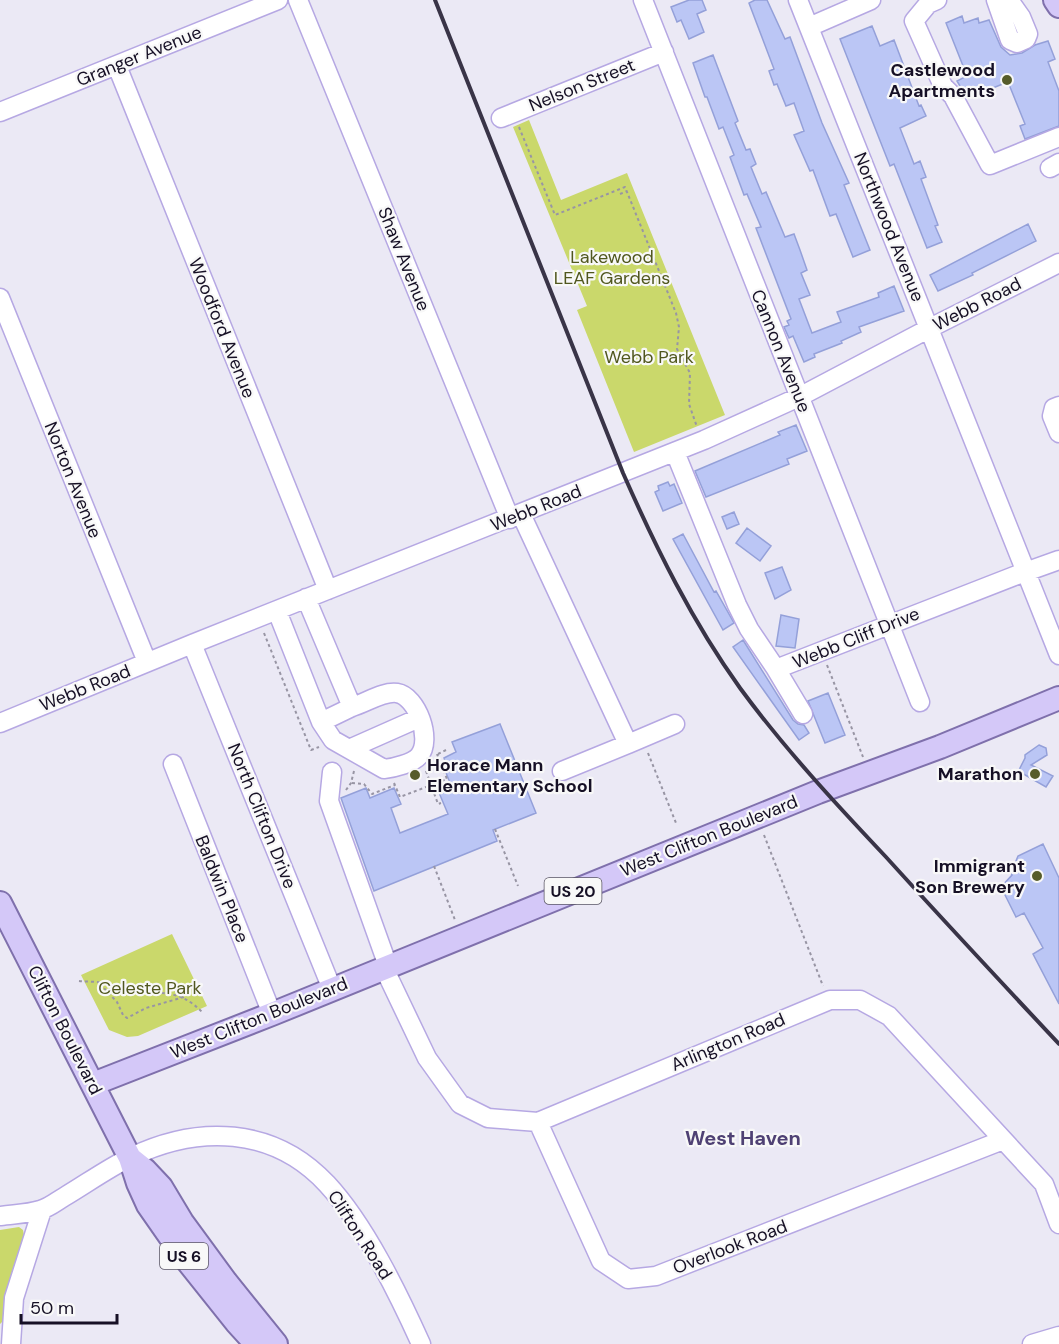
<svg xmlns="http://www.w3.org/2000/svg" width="1059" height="1344" font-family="'DM Sans',sans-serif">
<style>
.green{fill:#cad86b}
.building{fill:#bbc6f5;stroke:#94a0d9;stroke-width:1.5}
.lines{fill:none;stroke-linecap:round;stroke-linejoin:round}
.minor-casing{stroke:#b6a8e3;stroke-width:21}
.major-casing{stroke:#7f70ac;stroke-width:26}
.path{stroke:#9895a4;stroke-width:2;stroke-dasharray:3 3;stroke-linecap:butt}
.minor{stroke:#fff;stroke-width:18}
.major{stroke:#d4c8f8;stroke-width:22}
.rail{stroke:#393447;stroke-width:4}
.poi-dot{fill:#565c2a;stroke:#f8f8f8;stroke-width:2}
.labels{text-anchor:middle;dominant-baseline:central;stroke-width:4.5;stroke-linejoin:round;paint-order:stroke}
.shield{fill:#f8f8f8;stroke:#5a5664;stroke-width:1.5}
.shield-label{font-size:16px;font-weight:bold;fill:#161025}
.street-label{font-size:18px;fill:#161025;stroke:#f8f8f8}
.poi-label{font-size:18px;font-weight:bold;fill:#161025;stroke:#f8f8f8;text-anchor:end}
.park-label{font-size:18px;fill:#50571e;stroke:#f8f8f8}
.neighbourhood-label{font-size:20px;font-weight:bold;fill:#4f4174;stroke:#f8f8f8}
</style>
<rect width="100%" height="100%" fill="#ebe9f5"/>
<path class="green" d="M529,120L561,200L627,173L725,415L634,452L577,310L587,306L513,127Z
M172,934L207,1006L138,1036L127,1037L109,1030L81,975Z
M19,1227L23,1230L24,1235L11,1275L6,1318L0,1324V1230Z"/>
<path class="building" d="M689,0H702L706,10L697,14L704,32L689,39L681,20L677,22L671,7Z
M755,0H767L785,39L790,37L822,123L849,183L844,185L870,250L853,257L836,214L830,216L813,170L810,171L794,135L804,131L794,103L786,106L777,84L774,85L769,71L774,69L749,3Z
M962,16L964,23L978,18L979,23L989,20L1001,47L1010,55L1022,53L1035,45L1048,41L1055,59L1048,62L1059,91V126L1025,139L1020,126L1025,124L1008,82L967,98L957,81L967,76L946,23Z
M872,26L880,46L894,40L919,106L921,105L926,116L900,128L914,164L920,161L926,177L921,179L938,225L935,226L942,242L927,248L894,164L890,166L840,39Z
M713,55L738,121L735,123L746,150L750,149L756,164L751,167L762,194L766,192L785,237L794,234L800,250L807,270L801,273L810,295L799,299L812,333L841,322L837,312L879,297L878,293L894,286L904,311L859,327L861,332L841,341L842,343L814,354L815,357L804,362L793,336L789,338L784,327L789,325L787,321L791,319L756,228L761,227L747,194L744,195L730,157L734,155L723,127L719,129L707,97H705L693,63Z
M1028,224L1036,241L972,273L973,275L938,291L930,275Z
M796,425L807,451L787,459L789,464L706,497L695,471L780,435L778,432Z
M668,482L670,486L674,484L682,503L663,511L655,492L659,490L658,486Z
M734,512L739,524L727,529L722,517Z
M747,528L771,546L760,561L736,543Z
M683,534L714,592L716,591L734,623L723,630L673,539Z
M782,567L791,590L775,599L765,573Z
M781,615L799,619L795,648L776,646Z
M743,640L793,720L798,724L804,725L809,733L799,740L733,647Z
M828,693L845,735L825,743L808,701Z
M500,724L536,813L493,830L497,841L374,891L341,798L366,788L370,798L394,788L401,804L391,808L400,833L448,814L437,788L450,783L445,770L447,767L444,758L456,752L452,742Z
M1039,745L1046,748L1047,755L1031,765L1053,776L1046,787L1020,772L1017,774L1025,758V755Z
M1043,844L1059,878V1004L1033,954L1043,948L1024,913L1016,917L1001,887L1012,875L1010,871L1019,868L1016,861L1018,856Z"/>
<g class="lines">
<defs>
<path id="minor" d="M298,0L510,519
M643,0L920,702
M798,0L1059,655
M937,0L928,4L914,21L943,86L953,96L990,165L1059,137
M996,0L1010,40L1017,43L1026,39L1028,34L1021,17L1009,0
M809,27L871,0
M117,66L328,590
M0,112L278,0
M501,118L664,52
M1050,168L1059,163
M0,298L147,662
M1059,406L1054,408L1052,416L1059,433
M675,452L737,605L749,629L776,669L1017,575L1059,560
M521,514L628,744L675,724
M277,611L321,722L333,740L384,769C394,768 413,763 419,756C433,740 417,696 397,693C383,691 366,703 352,707L306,598
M192,644L332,989
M776,669L803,714
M321,722L352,707
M0,723L192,644L704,440L799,397L930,328L1059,263
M349,749L419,718
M173,764L272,1014
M562,771L628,744
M332,772L329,801L388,966
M384,968L427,1058L460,1104L488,1118L538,1122L830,1000H860L889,1016L1044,1184L1059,1224
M538,1122L601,1261L628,1279L656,1276L1003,1140
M0,1216C13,1214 28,1214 40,1210C49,1208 57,1201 64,1197C86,1184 108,1168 131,1157C198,1125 273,1126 327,1184C365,1225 398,1293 421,1344
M11,1344L14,1298L42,1210
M1032,1344L1059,1336"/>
<path id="major" d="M1055,0L1059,6
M0,903L130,1158L138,1183L148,1205L185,1258L236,1322L256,1344
M93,1084L272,1014L818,792L940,747L1059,698
M130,1158L145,1170L161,1187L182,1222L226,1282L276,1344"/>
</defs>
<use href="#minor" class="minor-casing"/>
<use href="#major" class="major-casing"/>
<path class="path" d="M519,127L555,215L625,187L676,313L679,327L677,349L690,373L689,404L697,427
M620,194L627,191
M264,633L311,750L319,747
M827,665L863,757
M648,753L676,823
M438,754L446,750
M426,771L438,804L441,803
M352,783L364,784L372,794L395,785
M394,783L400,797L447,779L437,754
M346,790L351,783L354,771
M495,829L518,886
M764,835L823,986
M434,866L455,920
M79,981C88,982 98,981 107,984C115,985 122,990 129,991C161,995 178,987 203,1013
M100,984L117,1002L123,1015L127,1018L146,1008L184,997"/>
<use href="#minor" class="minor"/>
<use href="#major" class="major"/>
<path class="rail" d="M435,0L623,473C656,548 692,621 740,688C784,748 835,803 886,857C943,920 1001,982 1059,1044"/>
</g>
<g class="poi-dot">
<circle cx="1007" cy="80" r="6"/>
<circle cx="1035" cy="774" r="6"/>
<circle cx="415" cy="775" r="6"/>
<circle cx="1037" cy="876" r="6"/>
</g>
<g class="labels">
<g class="shield">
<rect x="544.5" y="878" width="57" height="26" rx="4.5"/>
<rect x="160" y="1243" width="48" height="26" rx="4.5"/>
</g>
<g class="shield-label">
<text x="573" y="891">US 20</text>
<text x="184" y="1256">US 6</text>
</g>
<g class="street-label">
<text transform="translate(139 56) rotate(-22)">Granger Avenue</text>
<text transform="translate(582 85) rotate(-22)">Nelson Street</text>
<text transform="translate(889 227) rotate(68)">Northwood Avenue</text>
<text transform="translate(404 259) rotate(68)">Shaw Avenue</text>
<text transform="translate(977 304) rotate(-27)">Webb Road</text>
<text transform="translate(222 328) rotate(68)">Woodford Avenue</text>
<text transform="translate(781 351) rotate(68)">Cannon Avenue</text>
<text transform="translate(73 480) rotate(68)">Norton Avenue</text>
<text transform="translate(536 508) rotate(-22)">Webb Road</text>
<text transform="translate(856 638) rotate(-22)">Webb Cliff Drive</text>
<text transform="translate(85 688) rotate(-22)">Webb Road</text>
<text transform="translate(262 816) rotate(68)">North Clifton Drive</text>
<text transform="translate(709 836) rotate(-22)">West Clifton Boulevard</text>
<text transform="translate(222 889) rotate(68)">Baldwin Place</text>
<text transform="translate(259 1018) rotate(-22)">West Clifton Boulevard</text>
<text transform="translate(65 1030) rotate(63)">Clifton Boulevard</text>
<text transform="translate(728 1042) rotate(-23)">Arlington Road</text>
<text transform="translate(360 1235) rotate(57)">Clifton Road</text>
<text transform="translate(730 1247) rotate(-21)">Overlook Road</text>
</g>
<g class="poi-label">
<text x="995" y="70">Castlewood<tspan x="995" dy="21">Apartments</tspan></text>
<text x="427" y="765" text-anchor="start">Horace Mann<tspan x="427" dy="21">Elementary School</tspan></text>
<text x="1023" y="774">Marathon</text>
<text x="1025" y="866">Immigrant<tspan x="1025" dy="21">Son Brewery</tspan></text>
</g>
<g class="park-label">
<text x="612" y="257">Lakewood<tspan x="612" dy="21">LEAF Gardens</tspan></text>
<text x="649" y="357">Webb Park</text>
<text x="150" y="988">Celeste Park</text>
</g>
<g class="neighbourhood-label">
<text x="743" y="1138">West Haven</text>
</g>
</g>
<path d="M21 1314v9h96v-9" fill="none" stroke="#161025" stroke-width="3"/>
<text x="30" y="1314" font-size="18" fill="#161025" stroke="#f8f8f8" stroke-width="4.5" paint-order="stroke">50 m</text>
</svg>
